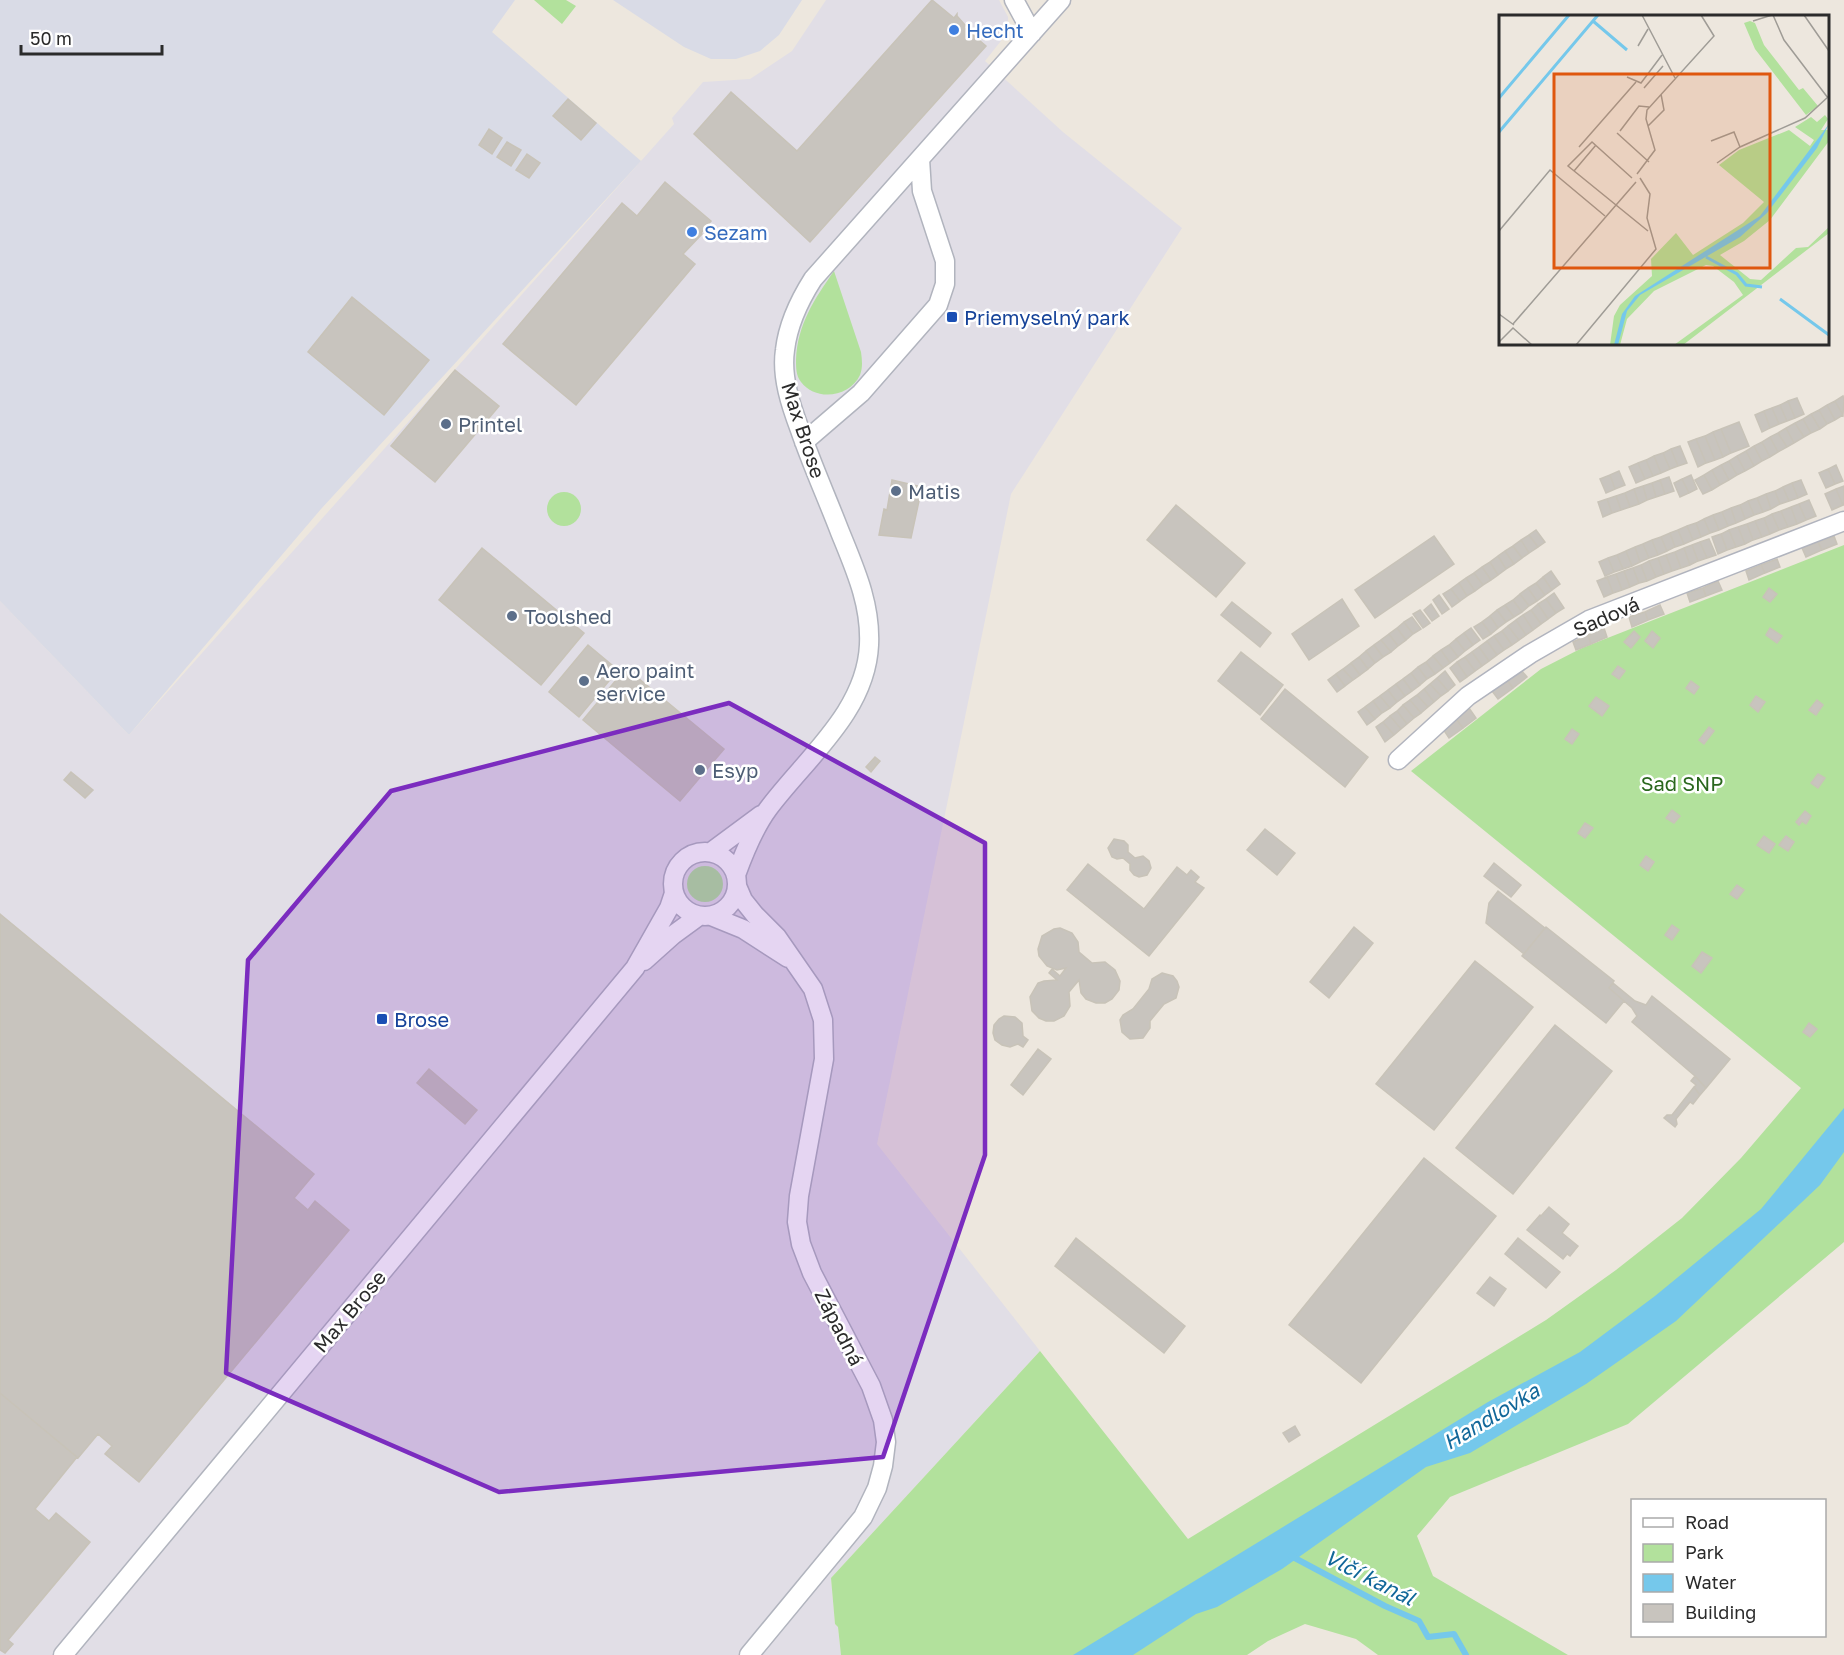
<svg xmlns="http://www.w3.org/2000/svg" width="1844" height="1655" font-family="'Golos Text',sans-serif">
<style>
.industrial{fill:#e1dee6}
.airport{fill:#d9dbe6}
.green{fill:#b2e19c}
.water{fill:#75c8eb}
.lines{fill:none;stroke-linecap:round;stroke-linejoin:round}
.stream{stroke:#75c8eb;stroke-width:6}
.building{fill:#c8c4be;stroke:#c8c3b8;stroke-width:1.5}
.minor-casing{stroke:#b1b4be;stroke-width:21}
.minor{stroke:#fff;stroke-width:18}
.marked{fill:#7b2cbf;fill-opacity:0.2;stroke:#7b2cbf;stroke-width:4.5;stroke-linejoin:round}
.shop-dot{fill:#3f7fe0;stroke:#fff;stroke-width:2}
.transit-dot{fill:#1a4fb4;stroke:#fff;stroke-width:2}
.service-dot{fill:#5c6f8a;stroke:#fff;stroke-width:2}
.labels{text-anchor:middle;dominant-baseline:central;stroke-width:5;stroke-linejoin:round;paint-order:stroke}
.shop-label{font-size:20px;fill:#366cbe;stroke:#fff;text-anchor:start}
.transit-label{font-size:20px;fill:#164399;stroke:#fff;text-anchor:start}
.service-label{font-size:20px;fill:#4e5e75;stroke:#fff;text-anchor:start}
.street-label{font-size:20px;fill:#2b2b2b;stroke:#fff}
.park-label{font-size:20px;fill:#2a671d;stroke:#fff}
.water-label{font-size:21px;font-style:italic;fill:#116799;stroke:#fff}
.inset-river{fill:none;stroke:#75c8eb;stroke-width:3}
.inset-road{fill:none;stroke:#9f9c96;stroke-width:1.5}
.view{fill:#df570e;fill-opacity:0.15;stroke:#df570e;stroke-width:3}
.inset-edge{fill:none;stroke:#2b2b2b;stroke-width:3}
</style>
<rect width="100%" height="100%" fill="#ede7de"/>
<path class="industrial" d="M826,0H999L1008,17V32L985,61L1063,132L1182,228L1011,494L877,1144L1040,1351L831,1578L835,1624L838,1627L841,1655H0V601L129,735L674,124L672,118L703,82L750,79L792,51Z"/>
<path class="airport" d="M0,0H515L492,32L641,161L321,509L129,735L0,601Z
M613,0H802L779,35L760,51L736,59H711L684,47Z"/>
<path class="green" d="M534,0H566L576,6L562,24Z
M834,271L861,352C862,360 863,367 860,375C850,397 816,402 801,382C796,376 796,367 796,360C797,325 815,298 834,271Z
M547 509a17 17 0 1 1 34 0a17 17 0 1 1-34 0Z
M1844,545V1242L1628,1424L1450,1497L1417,1536L1433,1576L1568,1655H1378L1356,1639L1305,1624L1268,1641L1247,1655H841L838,1627L835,1624L831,1578L1040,1351L1188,1539L1546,1320L1616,1270L1682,1218L1741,1158L1801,1088L1411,771L1541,669L1582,648Z
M687 884a18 18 0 1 1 36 0a18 18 0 1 1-36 0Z"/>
<path class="water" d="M1844,1108V1152L1820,1185L1676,1321L1586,1384L1470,1453L1426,1467L1282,1569L1217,1607L1196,1614L1133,1655H1073L1488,1402L1580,1352L1655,1296L1761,1209Z"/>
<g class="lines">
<path class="stream" d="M1291,1556L1385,1606L1419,1621L1428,1637L1454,1634L1466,1655"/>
</g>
<path class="building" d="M932,0L954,18L957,14V16L965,25L968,24L964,27L986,46L810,242L694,134L731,92L797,151Z
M568,99L596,123L581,140L553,116Z
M489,129L502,138L492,154L479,145Z
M507,142L521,150L511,166L497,157Z
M527,154L540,163L529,178L516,170Z
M665,182L711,221L701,233L702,234L683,254L695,264L576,405L503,344L622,203L637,216Z
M352,297L429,360L384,415L308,352Z
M455,370L499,406L435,482L391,446Z
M1843,396L1844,399L1843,415L1835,401Z
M1797,398L1804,414L1795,418L1788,401Z
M1788,401L1795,418L1787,421L1780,405Z
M1835,401L1843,415L1835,420L1827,405Z
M1780,405L1787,421L1779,424L1772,408Z
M1827,405L1835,420L1827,424L1819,410Z
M1772,408L1779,424L1770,428L1764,411Z
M1819,410L1827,424L1820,429L1811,414Z
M1764,411L1770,428L1762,432L1755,415Z
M1811,414L1820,429L1811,433L1803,419Z
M1803,419L1811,433L1804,437L1795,423Z
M1739,422L1749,446L1731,453L1721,429Z
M1795,423L1804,437L1794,443L1786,428Z
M1786,428L1794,443L1787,447L1778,433Z
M1721,429L1731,453L1723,457L1713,432Z
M1713,432L1723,457L1715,460L1705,436Z
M1778,433L1787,447L1778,452L1770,437Z
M1705,436L1715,460L1706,463L1696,439Z
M1770,437L1778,452L1770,457L1762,442Z
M1696,439L1706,463L1698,467L1688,442Z
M1762,442L1770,457L1762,461L1754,446Z
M1680,446L1687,463L1678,466L1671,449Z
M1754,446L1762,461L1754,466L1746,451Z
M1671,449L1678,466L1670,469L1663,453Z
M1746,451L1754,466L1745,471L1737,456Z
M1663,453L1670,469L1661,473L1654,456Z
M1654,456L1661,473L1653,476L1646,460Z
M1737,456L1745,471L1737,475L1729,461Z
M1646,460L1653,476L1645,479L1638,463Z
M1729,461L1737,475L1729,480L1721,465Z
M1638,463L1645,479L1636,483L1629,467Z
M1721,465L1729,480L1720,485L1712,470Z
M1836,465L1843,481L1835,484L1828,469Z
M1828,469L1835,484L1826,488L1819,473Z
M1712,470L1720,485L1712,490L1704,475Z
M1619,471L1625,485L1615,489L1610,475Z
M1610,475L1615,489L1606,493L1600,479Z
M1691,475L1697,489L1689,493L1682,479Z
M1704,475L1712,490L1703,494L1695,480Z
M1669,477L1674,491L1665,494L1660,480Z
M1682,479L1689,493L1680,497L1674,483Z
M892,480L922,487L911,538L879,535L884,509L887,510Z
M1660,480L1665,494L1656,497L1652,483Z
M1801,480L1807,494L1798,498L1792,483Z
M1652,483L1656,497L1647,500L1643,486Z
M1792,483L1798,498L1789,501L1783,487Z
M1643,486L1647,500L1639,504L1634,489Z
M1844,486V505H1843L1836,489Z
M1783,487L1789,501L1780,504L1775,491Z
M1634,489L1639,504L1630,507L1625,493Z
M1836,489L1843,505L1832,510L1825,494Z
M1775,491L1780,504L1771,509L1766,494Z
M1625,493L1630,507L1621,510L1616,496Z
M1766,494L1771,509L1763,512L1757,498Z
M1616,496L1621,510L1612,513L1607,499Z
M1757,498L1763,512L1754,515L1748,501Z
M1607,499L1612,513L1603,517L1598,502Z
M1809,500L1816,516L1806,520L1799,504Z
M1748,501L1754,515L1745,519L1740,505Z
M1799,504L1806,520L1797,524L1791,507Z
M1176,505L1245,563L1216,597L1147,540Z
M1740,505L1745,519L1736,523L1731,508Z
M1791,507L1797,524L1788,527L1781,511Z
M1731,508L1736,523L1728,526L1722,512Z
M1781,511L1788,527L1779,530L1772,514Z
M1722,512L1728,526L1719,530L1713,515Z
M1772,514L1779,530L1770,534L1764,518Z
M1713,515L1719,530L1710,533L1704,519Z
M1764,518L1770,534L1762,537L1755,521Z
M1704,519L1710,533L1701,537L1696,523Z
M1755,521L1762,537L1753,540L1747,524Z
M1696,523L1701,537L1693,540L1687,526Z
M1747,524L1753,540L1745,544L1738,527Z
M1687,526L1693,540L1684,544L1678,530Z
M1738,527L1745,544L1736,547L1729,530Z
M1536,530L1545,542L1538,547L1529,535Z
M1678,530L1684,544L1675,547L1670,533Z
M1729,530L1736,547L1727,550L1721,534Z
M1670,533L1675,547L1667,551L1661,537Z
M1721,534L1727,550L1718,554L1712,537Z
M1529,535L1538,547L1529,553L1521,540Z
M1434,536L1454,564L1375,618L1355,590Z
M1834,536L1837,544L1822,550L1818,542Z
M1661,537L1667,551L1658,555L1652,540Z
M1709,539L1716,555L1707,558L1700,542Z
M1521,540L1529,553L1522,558L1513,546Z
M1652,540L1658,555L1649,558L1643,544Z
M1700,542L1707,558L1698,561L1692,545Z
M1818,542L1822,550L1806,557L1802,548Z
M1643,544L1649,558L1640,562L1635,547Z
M1692,545L1698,561L1690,565L1684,548Z
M1513,546L1522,558L1514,564L1505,551Z
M1635,547L1640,562L1632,566L1626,551Z
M482,548L584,633L541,685L439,600Z
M1684,548L1690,565L1681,568L1675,552Z
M1505,551L1514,564L1506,569L1498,556Z
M1626,551L1632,566L1623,569L1617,555Z
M1675,552L1681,568L1672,571L1666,555Z
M1617,555L1623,569L1614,572L1608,558Z
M1666,555L1672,571L1664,574L1658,558Z
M1498,556L1506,569L1498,575L1490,562Z
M1608,558L1614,572L1605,576L1599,562Z
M1658,558L1664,574L1656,577L1649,561Z
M1777,559L1780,567L1765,573L1761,565Z
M1649,561L1656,577L1647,581L1641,565Z
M1490,562L1498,575L1491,580L1482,567Z
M1641,565L1647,581L1639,583L1633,568Z
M1761,565L1765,573L1749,580L1746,571Z
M1482,567L1491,580L1483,585L1474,573Z
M1633,568L1639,583L1630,587L1624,571Z
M1551,571L1560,584L1552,590L1543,577Z
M1624,571L1630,587L1622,590L1616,574Z
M1474,573L1483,585L1475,591L1466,578Z
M1616,574L1622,590L1613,593L1607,577Z
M1543,577L1552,590L1545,595L1536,583Z
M1607,577L1613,593L1604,597L1597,581Z
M1466,578L1475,591L1467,596L1459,583Z
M1718,581L1722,590L1706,596L1703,588Z
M1459,583L1467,596L1460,601L1451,589Z
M1536,583L1545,595L1537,601L1528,588Z
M1528,588L1537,601L1529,606L1520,594Z
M1703,588L1706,596L1690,602L1687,593Z
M1769,588L1777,594L1770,602L1763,597Z
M1451,589L1460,601L1452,607L1443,594Z
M1554,593L1564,608L1556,613L1546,599Z
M1520,594L1529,606L1522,612L1513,600Z
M1439,595L1449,609L1442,614L1433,600Z
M1342,599L1359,626L1309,660L1292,634Z
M1546,599L1556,613L1548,619L1538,604Z
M1513,600L1522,612L1514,617L1505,605Z
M1232,602L1271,633L1260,647L1221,615Z
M1431,604L1439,616L1432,621L1424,610Z
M1538,604L1548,619L1541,624L1531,610Z
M1505,605L1514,617L1506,622L1497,610Z
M1660,605L1664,614L1648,620L1645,612Z
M1420,610L1430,623L1423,628L1413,614Z
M1497,610L1506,622L1498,628L1490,616Z
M1531,610L1541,624L1533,630L1523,615Z
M1645,612L1648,620L1632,627L1629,617Z
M1523,615L1533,630L1526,635L1516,620Z
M1490,616L1498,628L1491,634L1482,622Z
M1412,617L1421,629L1413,634L1404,622Z
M1516,620L1526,635L1519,640L1508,626Z
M1404,622L1413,634L1406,640L1397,628Z
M1482,622L1491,634L1483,639L1474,627Z
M1508,626L1519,640L1512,645L1502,631Z
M1397,628L1406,640L1398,646L1389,634Z
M1471,628L1480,640L1473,645L1464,633Z
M1604,628L1607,637L1591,644L1588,635Z
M1770,628L1782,636L1777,643L1766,635Z
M1502,631L1512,645L1504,650L1494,636Z
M1634,631L1640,637L1631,648L1624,642Z
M1652,631L1660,638L1653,648L1645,641Z
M1464,633L1473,645L1465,651L1456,639Z
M1389,634L1398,646L1391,652L1381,640Z
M1588,635L1591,644L1576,650L1573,642Z
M1494,636L1504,650L1497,655L1487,641Z
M1456,639L1465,651L1458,657L1449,645Z
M1381,640L1391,652L1383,657L1374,645Z
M1487,641L1497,655L1489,661L1479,647Z
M588,645L618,670L579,717L549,692Z
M1374,645L1383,657L1375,663L1366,651Z
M1449,645L1458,657L1450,663L1441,650Z
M1479,647L1489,661L1482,666L1472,652Z
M1441,650L1450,663L1443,668L1433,656Z
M1366,651L1375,663L1368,669L1359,657Z
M1241,652L1283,685L1260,715L1218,681Z
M1472,652L1482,666L1475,671L1465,657Z
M1433,656L1443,668L1435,674L1426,662Z
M1359,657L1368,669L1360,675L1351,663Z
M1465,657L1475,671L1467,677L1457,662Z
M1426,662L1435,674L1427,679L1418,667Z
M1457,662L1467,677L1460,682L1450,668Z
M1351,663L1360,675L1353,680L1343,669Z
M1618,666L1625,671L1619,679L1612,674Z
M1418,667L1427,679L1420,685L1411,673Z
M626,668L724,749L680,801L583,720Z
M1343,669L1353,680L1345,686L1336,674Z
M1521,670L1527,677L1513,688L1507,680Z
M1445,671L1455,685L1448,691L1437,678Z
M1411,673L1420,685L1412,691L1403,679Z
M1336,674L1345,686L1337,692L1328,680Z
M1437,678L1448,691L1441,696L1430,684Z
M1403,679L1412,691L1405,696L1396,684Z
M1507,680L1513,688L1498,699L1492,691Z
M1691,681L1699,687L1694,694L1686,688Z
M1396,684L1405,696L1397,702L1388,690Z
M1430,684L1441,696L1434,702L1424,689Z
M1285,689L1368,757L1345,787L1261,719Z
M1424,689L1434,702L1428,707L1417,695Z
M1388,690L1397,702L1390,708L1380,696Z
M1417,695L1428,707L1421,713L1410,700Z
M1380,696L1390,708L1382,713L1373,701Z
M1756,696L1765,702L1758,712L1750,705Z
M1596,697L1609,706L1602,716L1589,706Z
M1410,700L1421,713L1414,718L1403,705Z
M1817,700L1823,705L1816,715L1809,710Z
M1373,701L1382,713L1375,719L1365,707Z
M1403,705L1414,718L1407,724L1397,711Z
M1365,707L1375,719L1367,725L1358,712Z
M1469,708L1476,718L1463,728L1456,719Z
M1397,711L1407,724L1401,729L1390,716Z
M1390,716L1401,729L1394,735L1383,722Z
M1456,719L1463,728L1449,738L1443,729Z
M1383,722L1394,735L1385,742L1376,727Z
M1709,727L1714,731L1704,744L1699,740Z
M1572,729L1579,734L1572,744L1565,739Z
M875,757L880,761L871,772L866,767Z
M71,772L93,790L85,798L64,780Z
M1818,774L1825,778L1818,788L1811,783Z
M1672,810L1680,816L1674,823L1666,818Z
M1805,811L1811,816L1806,824L1802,821L1799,825L1796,822Z
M1585,823L1593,828L1585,838L1578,833Z
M1265,829L1295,853L1277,875L1247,850Z
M1764,836L1775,844L1769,853L1757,845Z
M1786,836L1794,842L1788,851L1779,845Z
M1114,839L1124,841L1128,845V852L1135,858L1143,856L1149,861L1151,868L1147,875L1139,877L1134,875L1130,870V864L1123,858L1117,859L1112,857L1108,848Z
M1646,856L1654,862L1648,871L1640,865Z
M1494,863L1521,885L1511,897L1484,876Z
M1088,864L1144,909L1177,867L1187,875L1191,870L1199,877L1195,882L1204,888L1149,956L1067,890Z
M1737,885L1744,890L1737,899L1730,894Z
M1498,891L1545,928L1524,954L1486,923L1489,903Z
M0,914L314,1174L294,1198L308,1210L315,1201L349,1230L139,1482L105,1454L112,1446L98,1434L78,1458L0,1393Z
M1672,925L1679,930L1672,940L1665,935Z
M1354,927L1373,943L1329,998L1310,982Z
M1546,927L1614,981L1609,988L1624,1001L1606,1023L1522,956Z
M1060,928L1072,933L1078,942L1079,952L1092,963L1105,962L1115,970L1120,981L1119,990L1112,999L1105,1003H1096L1086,999L1081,993L1079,980L1069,992L1070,1006L1064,1016L1054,1021H1046L1039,1018L1032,1011L1030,997L1038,983L1044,981L1057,980L1049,973L1052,969L1060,976L1066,968L1057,970L1047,966L1039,956L1038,949L1042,936L1054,929Z
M1702,952L1712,958L1701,973L1692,966Z
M1475,961L1533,1007L1434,1130L1376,1084Z
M1162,973L1173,976L1177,981L1179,987L1176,998L1164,1004L1150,1021V1028L1143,1038L1130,1039L1122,1032L1120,1020L1123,1015L1133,1009L1149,989L1152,979Z
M1613,983L1635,1001L1646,1005L1652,996L1730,1059L1706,1088L1695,1076L1632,1022L1637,1016L1632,1008L1609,988Z
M1004,1016L1015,1017L1022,1023L1023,1036L1028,1040L1023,1047L1018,1044L1010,1047L1002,1045L995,1040L993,1033L994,1025L999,1019Z
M1809,1023L1817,1029L1810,1037L1803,1032Z
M1555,1025L1612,1071L1513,1194L1456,1148Z
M1038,1049L1051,1059L1023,1095L1011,1085Z
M429,1069L477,1110L465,1124L417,1083Z
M1695,1076L1706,1088L1700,1095L1694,1087L1696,1085L1691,1081Z
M1694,1087L1700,1095L1693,1104L1690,1102L1676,1119L1677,1124L1675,1127L1664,1118L1667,1115H1672Z
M1424,1158L1496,1216L1361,1383L1289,1325Z
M1549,1207L1569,1224L1562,1233L1578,1246L1570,1256L1567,1254L1563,1259L1527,1230L1540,1215L1541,1216Z
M1076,1238L1185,1326L1164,1353L1055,1266Z
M1518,1238L1560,1272L1546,1288L1505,1254Z
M1490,1277L1506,1289L1494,1306L1477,1293Z
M0,1393L77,1457L35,1509L49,1521L56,1513L90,1542L8,1640L13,1644L5,1653L0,1650Z
M1295,1426L1300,1435L1289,1442L1283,1433Z"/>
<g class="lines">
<defs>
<path id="minor" d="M1014,0L1032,33
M804,442L861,393L938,305L945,284V261L922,191L920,159
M1398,760L1468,696L1530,654L1589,620L1844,521
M673 884a32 32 0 1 1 64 0a32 32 0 1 1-64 0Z
M711,852L761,815
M736,875C744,853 754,828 768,809C805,759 866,712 869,645C871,604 855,569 840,532C827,498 812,465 800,430C791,406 781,377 785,350C788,324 799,301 813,279L1061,0
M737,886L743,900L755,915L777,937L813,989L823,1020L824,1059L799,1196L797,1222L801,1244L812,1273L871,1386L883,1420L886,1442L883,1466L877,1488L863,1517L749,1655
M711,916L743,929L788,958
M644,961L673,935L699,916
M63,1655L635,968L669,908L674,893"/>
</defs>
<use href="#minor" class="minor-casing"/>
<use href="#minor" class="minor"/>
</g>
<path class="marked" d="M729,703L985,843V1155L883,1457L499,1492L226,1373L248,960L391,791Z"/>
<g class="shop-dot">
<circle cx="954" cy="30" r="6"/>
<circle cx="692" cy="232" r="6"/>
</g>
<g class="transit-dot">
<rect x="946" y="311" width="12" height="12" rx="3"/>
<rect x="376" y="1013" width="12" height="12" rx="3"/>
</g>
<g class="service-dot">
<circle cx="446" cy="424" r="6"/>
<circle cx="896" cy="491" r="6"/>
<circle cx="512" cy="616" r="6"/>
<circle cx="584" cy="681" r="6"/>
<circle cx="700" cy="770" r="6"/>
</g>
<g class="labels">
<g class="shop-label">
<text x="966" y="30">Hecht</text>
<text x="704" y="232">Sezam</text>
</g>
<g class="transit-label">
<text x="964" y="317">Priemyselný park</text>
<text x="394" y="1019">Brose</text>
</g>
<g class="service-label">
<text x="458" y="424">Printel</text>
<text x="908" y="491">Matis</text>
<text x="524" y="616">Toolshed</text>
<text x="596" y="670">Aero paint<tspan x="596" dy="23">service</tspan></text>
<text x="712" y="770">Esyp</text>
</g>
<g class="street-label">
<text transform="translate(804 430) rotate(72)">Max Brose</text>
<text transform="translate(1606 616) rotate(-24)">Sadová</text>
<text transform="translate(349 1311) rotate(-50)">Max Brose</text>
<text transform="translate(840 1327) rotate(63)">Západná</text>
</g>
<g class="park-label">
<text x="1682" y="783">Sad SNP</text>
</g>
<g class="water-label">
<text transform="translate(1491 1416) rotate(-31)">Handlovka</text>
<text transform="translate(1370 1577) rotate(27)">Vlčí kanál</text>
</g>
</g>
<g transform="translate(1499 15)">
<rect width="330" height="330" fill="#ede7de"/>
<path d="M251,6L256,8L265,30L300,75L304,73L319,91L307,100L256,34L245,8ZM326,100L329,104L322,115H330V126L271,205L245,226L221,240L251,264L262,265L297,233L309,232L330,212V218L184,330H175L244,280L235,267L214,251L207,250L155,276L128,304L121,330H111L115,301L121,290L153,261L152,244L177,218L194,240L244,208L265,187L220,150L240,135L290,115L311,131L315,125L296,112L312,102L318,107Z" fill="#b2e19c"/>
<path d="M330,109L318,133L268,198L241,222L141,280L128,296L119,330H115L123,299L136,281L261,201Z" fill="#75c8eb"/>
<path class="inset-river" d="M94,6L128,35M0,83L70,0M0,117L99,0M207,242L238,259L247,270L263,272M281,284L330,320"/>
<path class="inset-road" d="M143,0L176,63M274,0L285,25L329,83M305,0L330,36M254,6L273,0M139,31L149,14M128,62L142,68L163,40M145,73L164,51M149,111L165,95L162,79M121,116L140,91L150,92M118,118L150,147M212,126L235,117L241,132M80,132L137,67M218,148L241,132L306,103L330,81M75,156L97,130M138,159L156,135L147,104L148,95L215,21L202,0M133,163L93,127L69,151L149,216M0,216L51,155L106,201M0,299L15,310M14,309L137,167M0,327L14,313L33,330M77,330L157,234L148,203L151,179L141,163"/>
<path class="view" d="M55,59H271V253H55Z"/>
<rect width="330" height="330" class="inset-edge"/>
</g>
<rect x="1631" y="1499" width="195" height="138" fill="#ffffff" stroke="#aaaaaa" stroke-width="1.5"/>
<rect x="1643" y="1518" width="30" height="9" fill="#ffffff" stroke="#aaaaaa" stroke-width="1.5"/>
<text x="1685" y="1529" font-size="18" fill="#2b2b2b">Road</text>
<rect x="1643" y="1544" width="30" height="18" fill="#b2e19c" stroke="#aaaaaa" stroke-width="1.5"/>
<text x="1685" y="1559" font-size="18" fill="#2b2b2b">Park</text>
<rect x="1643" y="1574" width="30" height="18" fill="#75c8eb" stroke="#aaaaaa" stroke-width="1.5"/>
<text x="1685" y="1589" font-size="18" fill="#2b2b2b">Water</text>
<rect x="1643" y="1604" width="30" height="18" fill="#c8c4be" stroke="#aaaaaa" stroke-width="1.5"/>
<text x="1685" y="1619" font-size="18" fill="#2b2b2b">Building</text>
<path d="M21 45v9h141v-9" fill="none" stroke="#2b2b2b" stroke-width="3"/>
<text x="30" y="45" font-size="18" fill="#2b2b2b" stroke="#ffffff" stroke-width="4.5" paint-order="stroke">50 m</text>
</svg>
